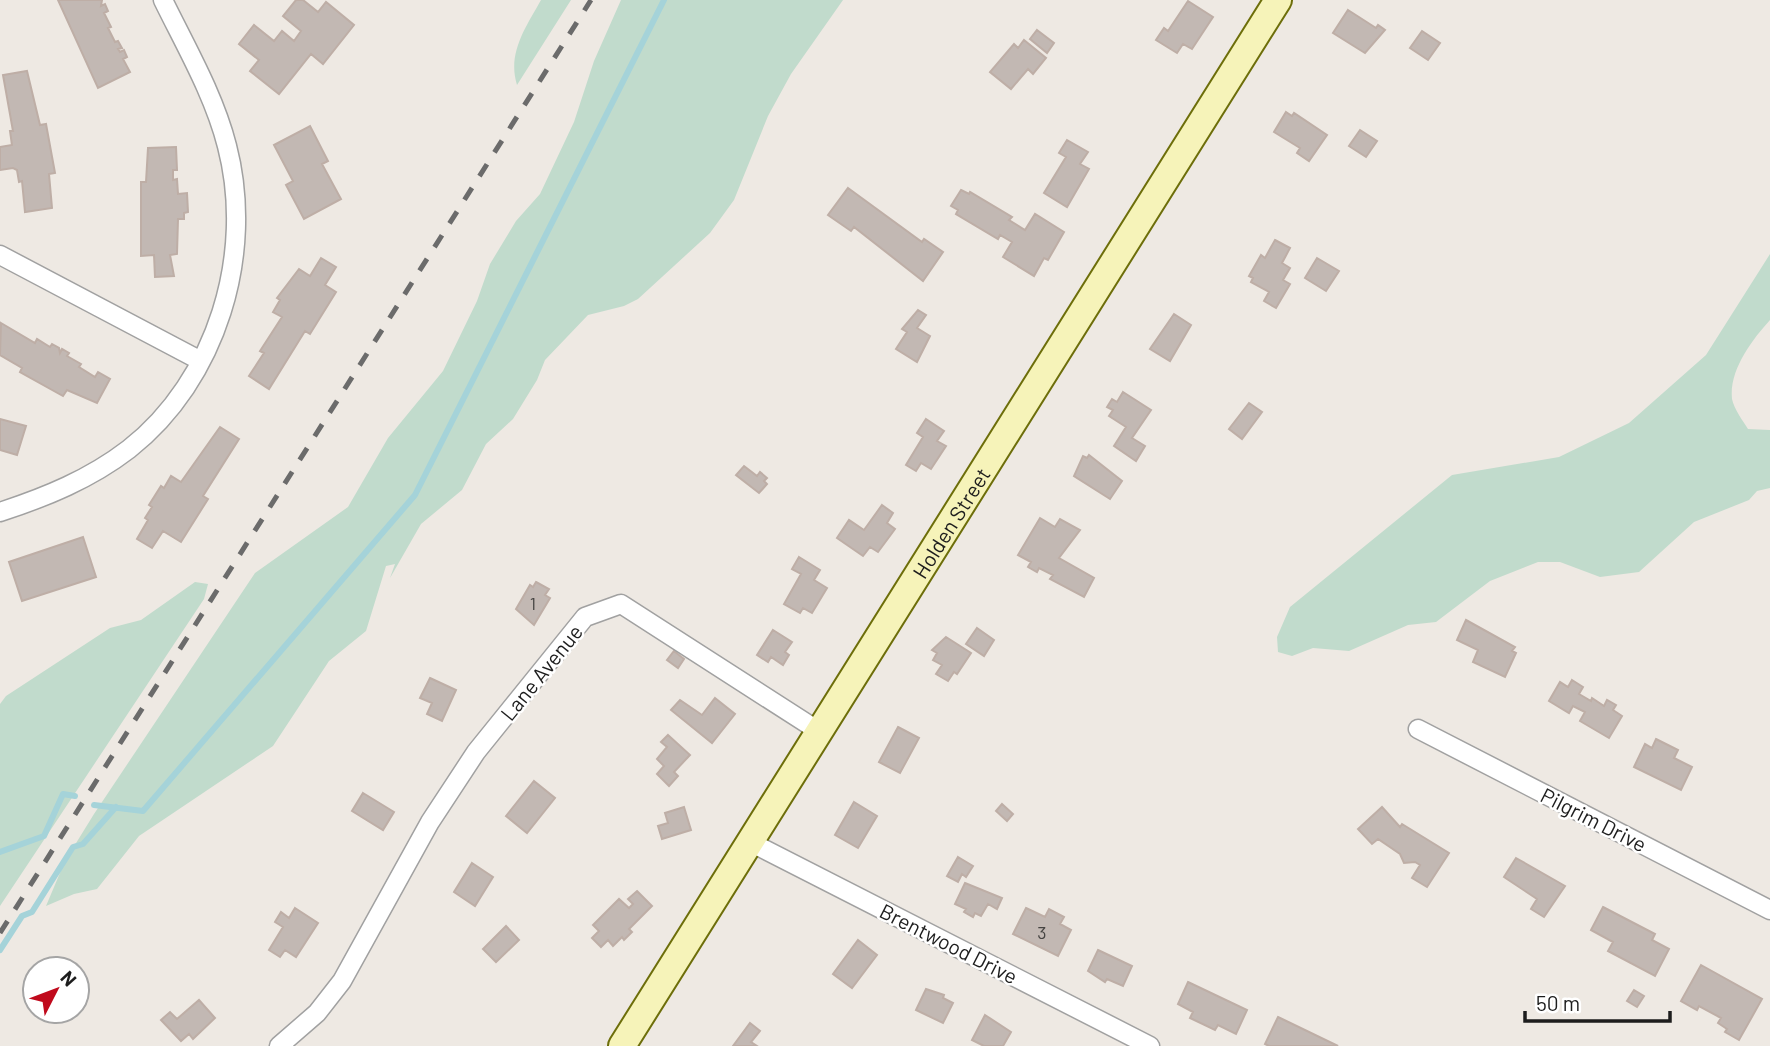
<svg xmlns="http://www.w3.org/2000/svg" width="1770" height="1046" font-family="Barlow,sans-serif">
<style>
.wetland{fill:#c1dbcc}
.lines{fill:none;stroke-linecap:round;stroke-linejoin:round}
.stream{stroke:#a5d3d9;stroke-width:6}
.building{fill:#c2b8b3;stroke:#beaea6;stroke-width:2}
.minor-casing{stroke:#a1a1a1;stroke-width:21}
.secondary-casing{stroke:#6d6e0a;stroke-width:30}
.minor{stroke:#fff;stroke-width:18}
.secondary{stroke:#f6f3b9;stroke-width:26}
.rail{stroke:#6b6b6b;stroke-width:5;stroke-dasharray:14 14;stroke-linecap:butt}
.labels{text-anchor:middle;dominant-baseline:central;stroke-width:5;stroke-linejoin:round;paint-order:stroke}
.number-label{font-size:18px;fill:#464442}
.street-label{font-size:21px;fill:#1d1d1d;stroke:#fff}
</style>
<rect width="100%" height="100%" fill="#eee9e3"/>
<path class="wetland" d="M541,0H571L517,85C507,53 526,27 541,0Z
M621,0H843L791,74L768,116L734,200L710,233L638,299L624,306L588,315L545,360L537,380L513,419L486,444L462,490L421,524L390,578L395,564L386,566L366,631L329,661L273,746L139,836L97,889L74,894L46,906L65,861L94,814L255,573L348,507L388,438L443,371L477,301L490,264L516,221L540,194L574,122L594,61Z
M1770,254V320C1752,340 1729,370 1732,399C1734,409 1743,421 1748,429L1770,430V488L1757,491L1749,500L1694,522L1639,572L1600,577L1560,562H1538L1490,581L1436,622L1408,625L1349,651L1313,648L1292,656L1278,652L1277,637L1290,607L1452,475L1559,457L1629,423L1706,355Z
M195,582L208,584L204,599L0,906V704L6,696L110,628L141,620Z"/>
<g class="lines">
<path class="stream" d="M94,805L143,811L415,495L664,0
M0,852L44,836L63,794L75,796
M0,950L22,916L32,912L73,847L83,844L116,807"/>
</g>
<path class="building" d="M58,0H102L101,6L105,4L108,11L104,13L111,27L108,28L115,42L118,41L122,48L118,49L120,52L124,50L127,57L123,59L130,72L98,88Z
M296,0H303L318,12L326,2L354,25L323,64L311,54L279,94L250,71L259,60L239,44L254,25L274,41L282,31L294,41L301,31L283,16Z
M1188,1L1213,17L1192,49L1183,44L1177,53L1156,40L1164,28L1168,31Z
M1348,10L1376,28L1378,25L1385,30L1365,53L1333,33Z
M1037,30L1054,43L1047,53L1030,39Z
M1422,31L1440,43L1428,60L1410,48Z
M1024,40L1046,58L1033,74L1028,69L1011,89L990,72L1014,44L1018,48Z
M27,71L40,125L46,124L55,173L49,174L52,208L25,212L22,181L19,182L17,170L13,168L0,170V147L12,145L10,131H13L3,75Z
M1286,112L1292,116L1294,113L1327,135L1309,161L1297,153L1300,148L1274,132Z
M310,126L328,161L322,164L341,199L304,219L286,185L293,181L274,145Z
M1360,130L1377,141L1366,157L1349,146Z
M1067,140L1088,152L1080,164L1089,169L1067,207L1044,193L1066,157L1059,153Z
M176,147L177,170H173V180L177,179L178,194L187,193L188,212L184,213V219H178L177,254L170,255L174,276L155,277L154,255L141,256V182H146L148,148Z
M848,188L922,242L924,239L943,252L923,281L854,227L851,231L828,215Z
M961,190L969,194L970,192L1012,217L1009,220L1025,230L1035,214L1064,232L1048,260L1044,258L1034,276L1003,257L1012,242L1000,235L998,239L956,214L958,210L951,206Z
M1275,240L1290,248L1282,263L1290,268L1283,280L1290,284L1276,308L1264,301L1269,292L1251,282L1253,278L1249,276L1261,255L1265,258Z
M321,258L336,267L325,285L336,292L310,334L305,331L269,389L249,376L264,353L260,351L282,317L273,312L280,300L277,298L299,269L310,276Z
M1317,258L1339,271L1326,291L1305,278Z
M918,310L926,315L917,328L930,336L917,362L896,349L907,332L902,329Z
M1174,314L1191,325L1170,361L1150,349Z
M1,323L35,343L37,339L50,347L52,344L59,348L60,353L62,349L69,353L67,356L81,364L79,367L95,377L98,372L110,379L97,403L67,390L63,396L20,372L22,368L0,355Z
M1123,392L1151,410L1132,438L1145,446L1136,461L1114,446L1126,427L1109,416L1113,410L1107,407L1112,399L1117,402Z
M1249,403L1262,412L1242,439L1229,429Z
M0,419L26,426L17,455L0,450Z
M926,419L944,431L937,441L946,446L931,469L921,463L916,471L906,465L923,437L917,433Z
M220,427L239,439L203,496L208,499L181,542L163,531L152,548L137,539L148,520L145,518L152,507L149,505L161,486L164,488L171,476L181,482Z
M1089,455L1122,481L1110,499L1074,476L1083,456L1087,458Z
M744,466L757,476L760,472L767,478L764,481L767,484L759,493L736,475Z
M882,505L893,513L887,523L895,529L878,552L870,547L863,556L837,538L849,520L864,530Z
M1040,518L1055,527L1060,519L1080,530L1059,558L1094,578L1084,597L1050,579L1053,575L1039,568L1037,572L1028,567L1031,562L1018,555Z
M83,537L96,577L22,601L9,562Z
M799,557L820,570L814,580L827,588L812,613L803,608L800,613L784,604L801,574L792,569Z
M536,582L549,589L545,595L550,598L534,625L516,609L530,585L533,587Z
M1466,620L1515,647L1512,651L1516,653L1505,677L1473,662L1478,650L1457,640Z
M977,628L994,640L984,656L966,644Z
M773,630L792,642L785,652L789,655L783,665L771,657L768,662L757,655Z
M946,637L971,653L957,674L954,672L948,681L936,674L942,665L933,660L937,653L932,650Z
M674,651L684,659L678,668L667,660Z
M430,678L456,690L442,721L427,714L432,703L420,698Z
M1572,680L1583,687L1579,694L1591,701L1592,698L1604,706L1607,700L1616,705L1613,710L1622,716L1609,738L1580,721L1585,712L1573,706L1569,713L1549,701L1560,682L1568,687Z
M715,698L735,714L712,743L671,710L680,700L702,715Z
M898,727L919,738L900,773L879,762Z
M668,735L690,755L674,772L678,776L669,786L657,774L664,766L657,759L667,747L661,742Z
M1656,739L1678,750L1674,758L1692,767L1681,790L1634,767L1645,744L1652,748Z
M534,781L555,798L527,833L506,816Z
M363,793L394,812L383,830L352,811Z
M854,802L877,816L858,848L835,835Z
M1002,804L1013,814L1007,821L996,811Z
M684,807L691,830L662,839L658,826L668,823L665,813Z
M1382,807L1400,827L1402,824L1449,853L1427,887L1412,878L1420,865L1415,862L1404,863L1400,854L1378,839L1372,844L1358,829Z
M958,857L973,866L966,877L962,874L958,882L947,876Z
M1516,858L1565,886L1544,917L1531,909L1537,899L1504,877Z
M472,863L493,877L475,906L454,892Z
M965,883L1002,898L997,909L988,904L981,916L975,913L973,917L964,912L966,909L955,904Z
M637,891L652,906L629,929L632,932L624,940L622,937L613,946L608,940L601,947L592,938L599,931L593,925L619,899L629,908L633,904L628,899Z
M1603,907L1655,934L1652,940L1669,949L1655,976L1608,951L1613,942L1591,930Z
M295,908L318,923L296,957L285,950L280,957L269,950L283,927L275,922L281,912L289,918Z
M1026,908L1045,917L1049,909L1064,917L1060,924L1071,930L1058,956L1013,934Z
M506,926L519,940L496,962L483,949Z
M858,940L877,955L852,988L833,974Z
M1098,950L1132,966L1123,986L1107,979L1105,982L1088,971Z
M1701,965L1762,999L1739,1040L1725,1032L1727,1029L1718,1023L1721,1018L1699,1006L1697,1010L1681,1001Z
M1188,982L1247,1010L1236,1034L1218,1025L1215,1030L1190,1018L1193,1012L1178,1004Z
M926,989L944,995L943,998L953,1003L943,1023L916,1010Z
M1634,990L1644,996L1637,1007L1627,1001Z
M199,1000L215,1018L193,1039L189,1034L181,1041L161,1020L170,1012L177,1019Z
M985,1015L1011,1032L1003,1046H984L972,1040Z
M1278,1017L1338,1046H1269L1265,1044Z
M750,1023L760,1031L751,1042L757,1046H733Z"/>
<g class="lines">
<defs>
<path id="minor" d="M0,255L201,361
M0,512C46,497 90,479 129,449C217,380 255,254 227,146C214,95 186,47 163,0
M1418,729L1770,910
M748,841L1150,1046
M279,1046L317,1013L342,981L430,822L476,752L585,617L621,604L817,730"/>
<g id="secondary">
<path id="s1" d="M622,1046L1278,0"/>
</g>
</defs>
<use href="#minor" class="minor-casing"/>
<use href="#secondary" class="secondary-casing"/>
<use href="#minor" class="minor"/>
<use href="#secondary" class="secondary"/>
<path class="rail" d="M0,933L591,0"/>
</g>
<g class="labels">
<g class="number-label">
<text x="533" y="603">1</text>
<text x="1042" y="932">3</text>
</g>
<g class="street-label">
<text stroke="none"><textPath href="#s1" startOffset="618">Holden Street</textPath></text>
<text transform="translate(541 672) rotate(-51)">Lane Avenue</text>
<text transform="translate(1594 819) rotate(27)">Pilgrim Drive</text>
<text transform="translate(949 943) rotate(27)">Brentwood Drive</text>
</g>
</g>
<g transform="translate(56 990) rotate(48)"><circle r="33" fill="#ffffff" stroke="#a5a5a5" stroke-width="2"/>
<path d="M0-5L12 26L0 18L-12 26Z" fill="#c00a1c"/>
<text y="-10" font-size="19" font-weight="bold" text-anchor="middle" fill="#1d1d1d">N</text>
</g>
<path d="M1525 1011v10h145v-10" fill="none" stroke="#1d1d1d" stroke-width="3.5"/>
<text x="1536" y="1011" font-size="21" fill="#1d1d1d" stroke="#ffffff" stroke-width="5" paint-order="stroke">50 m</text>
</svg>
